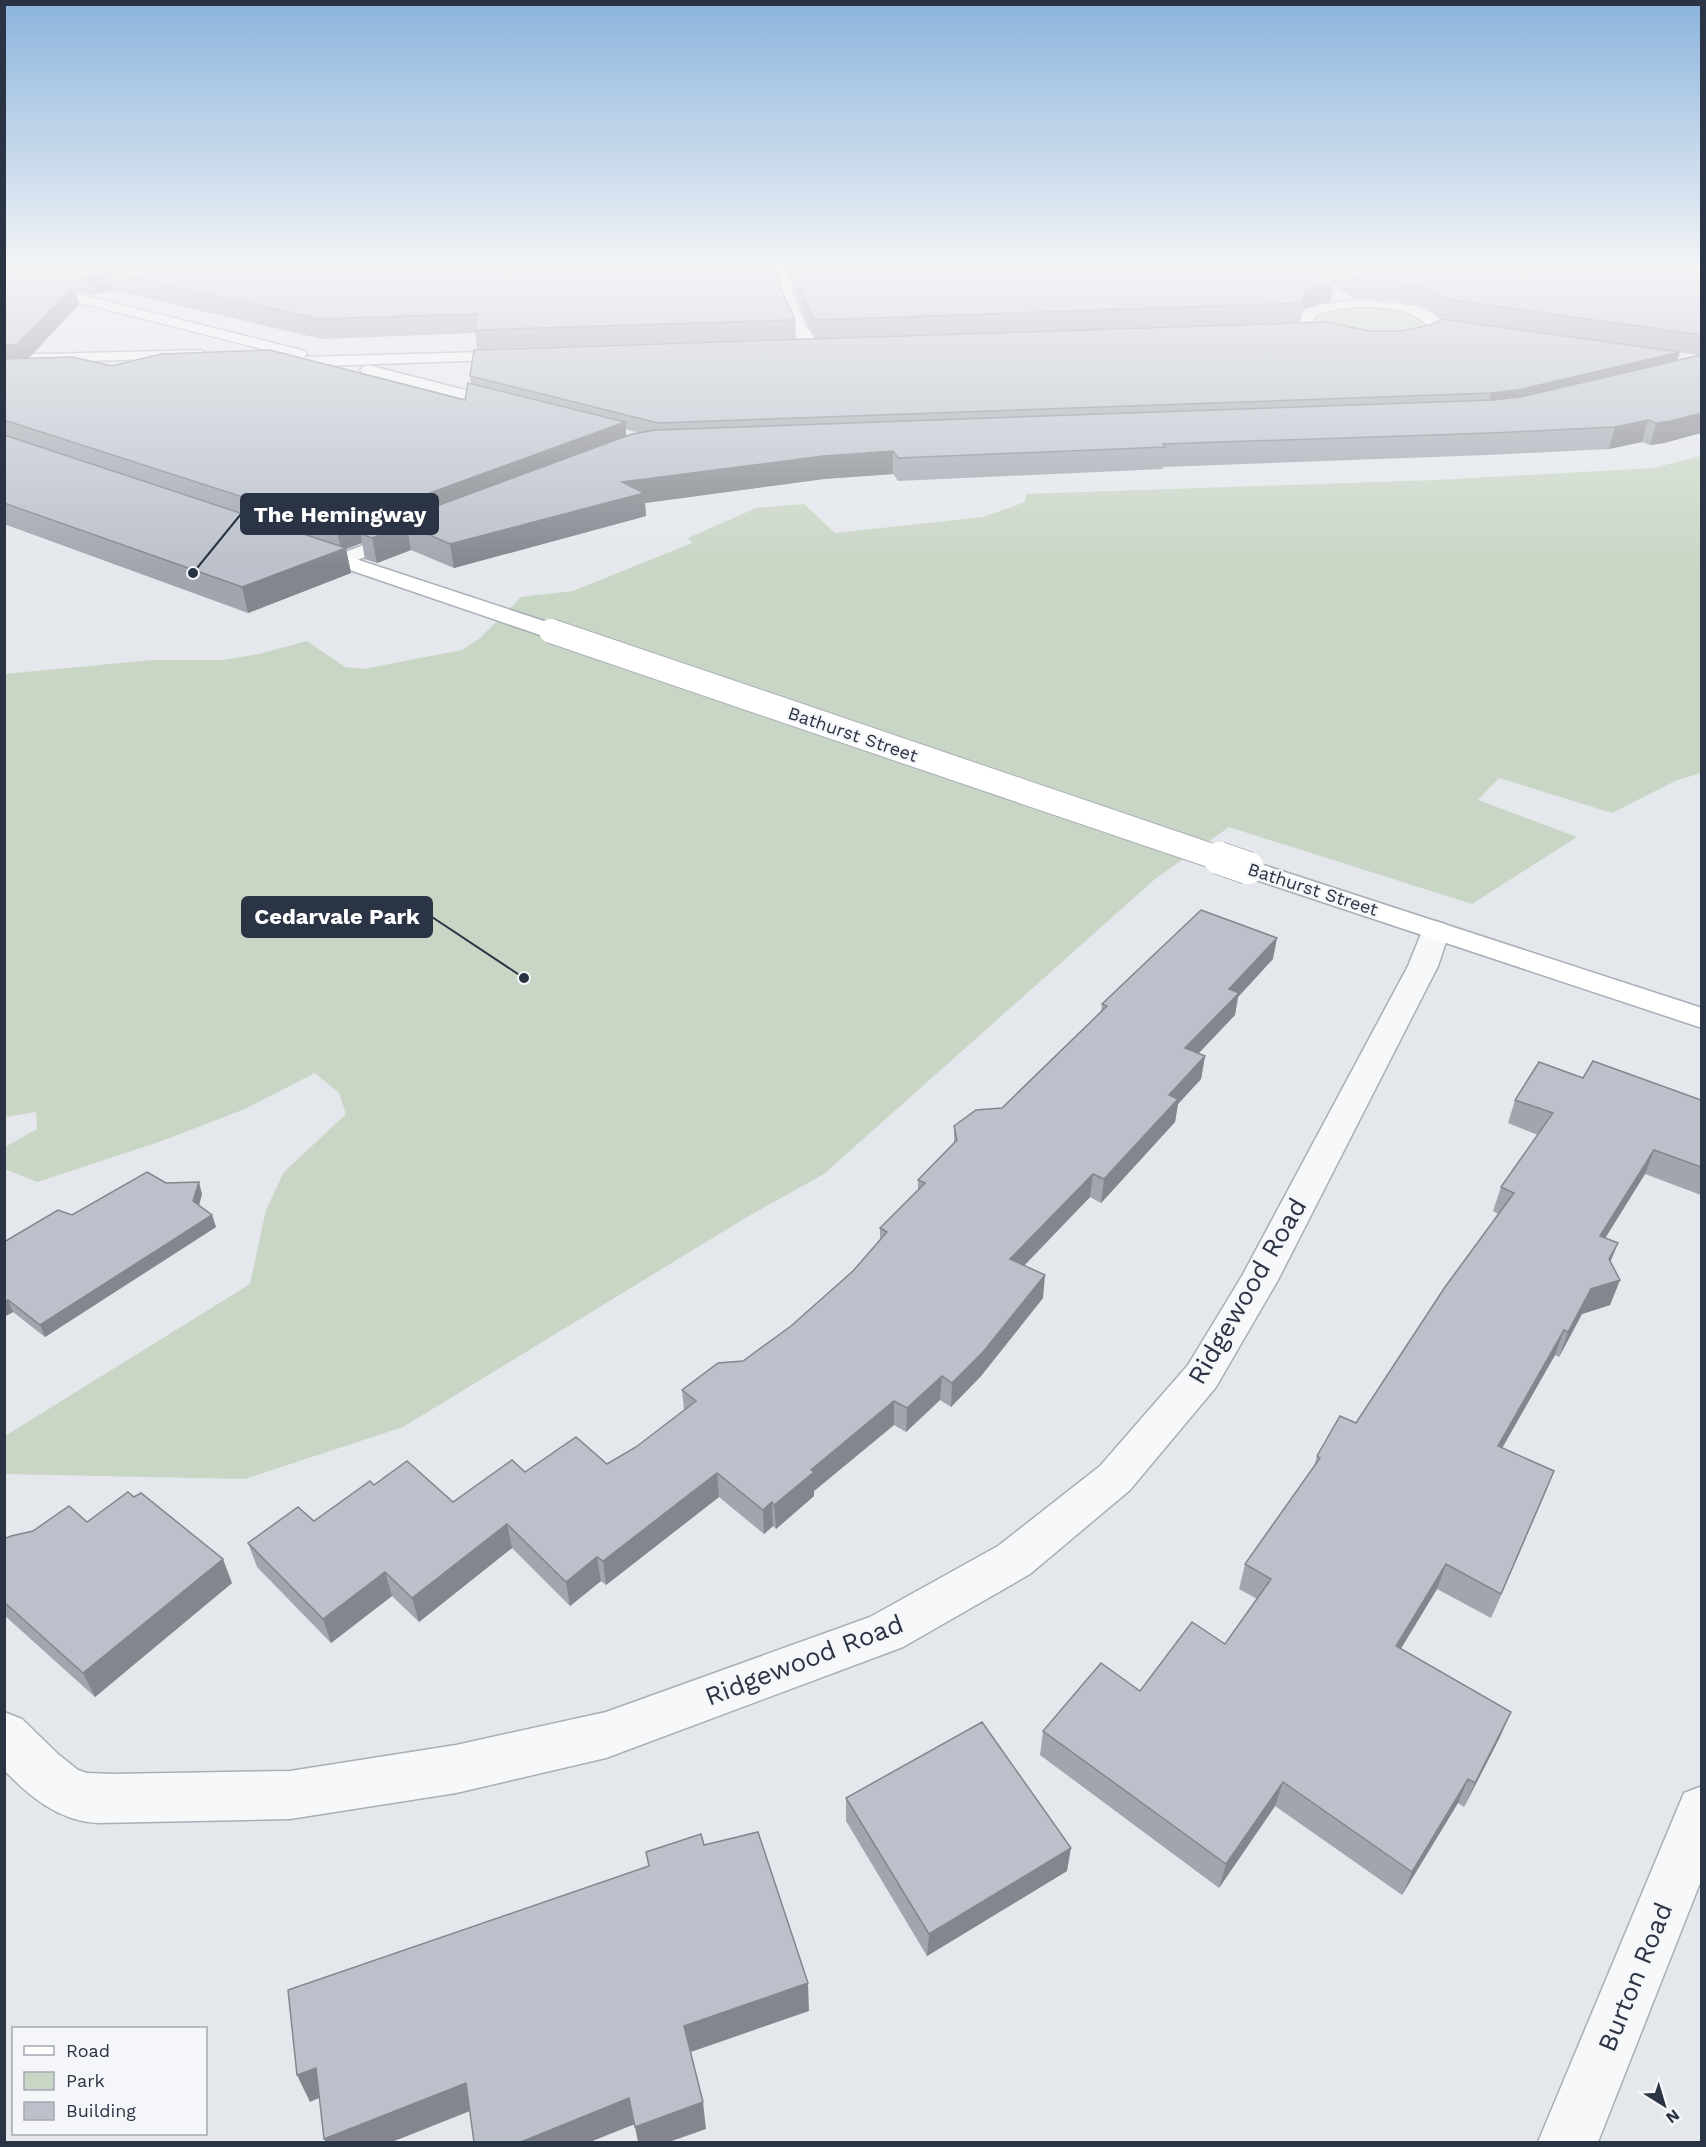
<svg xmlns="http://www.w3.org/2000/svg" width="1706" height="2147" font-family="'Work Sans',sans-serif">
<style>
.green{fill:#c9d6c5}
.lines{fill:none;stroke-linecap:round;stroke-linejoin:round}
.minor-casing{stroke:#a9aeb7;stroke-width:3}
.secondary-casing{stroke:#a9aeb7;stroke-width:3}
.minor{fill:#f7f8fa;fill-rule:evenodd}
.secondary{fill:#fff;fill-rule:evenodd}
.secondary-bridge-far1-casing{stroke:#a9aeb7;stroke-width:26;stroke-linecap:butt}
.secondary-bridge-casing{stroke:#a9aeb7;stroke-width:34;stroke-linecap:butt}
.secondary-bridge-far1{stroke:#fff;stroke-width:24}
.secondary-bridge{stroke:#fff;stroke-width:32}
.wall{fill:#a1a5ae;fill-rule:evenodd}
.shaded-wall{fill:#83868d}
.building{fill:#bbc0ca;stroke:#83868d;stroke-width:1.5}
.labels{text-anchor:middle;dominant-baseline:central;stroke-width:4.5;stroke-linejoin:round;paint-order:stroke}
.far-street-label{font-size:18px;fill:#2b3445;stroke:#f4f6f9}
.near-street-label{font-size:26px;fill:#2b3445;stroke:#f4f6f9}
.leader{fill:none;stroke:#2b3445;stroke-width:2}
.callout-dot{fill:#2b3445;stroke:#f4f6f9;stroke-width:2}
.callout{fill:#2b3445;stroke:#2b3445;stroke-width:2}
.callout-label{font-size:22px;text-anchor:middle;font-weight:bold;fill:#fff}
</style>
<rect width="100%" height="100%" fill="#e4e7ec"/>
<path class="green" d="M1348,307C1369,307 1409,304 1423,323C1408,345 1342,327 1321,322L1317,318L1325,311Z
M1701,456V773L1675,781L1612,813L1499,778L1478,800L1577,837L1472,904L1229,827L1155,879L824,1174L747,1217L403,1427L245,1479L5,1474V1436L250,1284L266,1210L284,1172L346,1114L339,1093L315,1073L245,1109L159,1142L37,1182L5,1169V1147L37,1129L36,1112L5,1117L4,674L152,660H222L259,654L307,641L345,667L363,669L462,650L479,639L521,597L573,591L692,543L688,538L756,508L804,504L835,533L983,517L1025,502L1026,494L1436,480L1653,468Z"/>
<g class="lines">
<defs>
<path id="minor" d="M774,268H786L797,305L808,330L857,329L864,333L862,336L812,339L815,345L808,349L803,348L798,339H745L743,336L745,333L750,332L794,330L783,305Z
M4,275L305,351L307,354L304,357L518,351L525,355L518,359L270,368L265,366L262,363L265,360L297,358L4,283Z
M1356,300L1413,305L1432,313L1440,320L1477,326L1484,330C1479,336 1439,331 1431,327C1419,320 1413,313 1398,310C1372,305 1340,306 1316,315L1313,322L1308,323L1257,324L1250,320L1257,316L1302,315L1304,310L1320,305Z
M201,350L208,354L206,357L4,364V355Z
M368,365L516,403L518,406L510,411L363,373L360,370L363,367Z
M405,530L415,536L412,540L341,566L334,564L331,560L334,556Z
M1435,921L1445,924L1450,930L1438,966L1278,1280L1216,1387L1130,1490L1030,1574L903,1647L606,1758L456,1793L290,1819L98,1823C59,1821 30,1797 4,1770V1712L22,1719L58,1754L78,1770L87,1773L112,1774L290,1771L456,1745L606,1712L870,1617L998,1546L1100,1466L1188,1365L1242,1276L1408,966L1425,924Z
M1702,1786V1878L1598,2142H1538L1684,1793Z"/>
<path id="secondary" d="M307,543L559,626L562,631L559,636H543L300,553L297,549L300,545Z
M1248,860L1702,1008V1028L1238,874L1234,868L1238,862Z"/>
</defs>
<use href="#minor" class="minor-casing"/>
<use href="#secondary" class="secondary-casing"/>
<use href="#minor" class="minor"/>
<use href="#secondary" class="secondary"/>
<defs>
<path id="secondary-bridge-far1" d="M551,631L1224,860"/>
<path id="secondary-bridge" d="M1219,858L1248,868"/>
</defs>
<use href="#secondary-bridge-far1" class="secondary-bridge-far1-casing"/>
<use href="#secondary-bridge" class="secondary-bridge-casing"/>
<use href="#secondary-bridge-far1" class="secondary-bridge-far1"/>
<use href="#secondary-bridge" class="secondary-bridge"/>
</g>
<path class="wall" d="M4,268H776L780,287L795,320L796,339L477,349L475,333L322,339L112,290L92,295L76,291L79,304L29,358L465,400L471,384L470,376L1369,331L1677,360L1698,355L1441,318L1427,308L1410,302L1354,298L1333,285L1331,301L1303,308L1301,322L814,339L799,304L788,268H1701V433L1664,443L1650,445L1642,442L1609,449L1487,455L1163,467V469L898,481L893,474L824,479L645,503L646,516L454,568L411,550L377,563L365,559L362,543L346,549L351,573L248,613L4,524ZM625,429L640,433L626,436Z
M1273,959L1238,997L1235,1015L1198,1053L1205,1056L1201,1079L1178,1104L1175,1122L1101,1203L1090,1197L1025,1265L1043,1298L981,1376L951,1407L940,1400L906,1432L894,1425L814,1491V1496L776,1529L773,1526L764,1534L719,1497L606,1585L601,1581L570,1606L512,1548L419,1622L392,1596L331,1643L257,1567L248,1543L314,1521L374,1485L453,1502L525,1472L607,1464L636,1447L684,1410L682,1390L743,1361L791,1326L853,1271L880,1240V1228L918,1191V1180L954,1144V1126L1002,1108L1101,1012L1102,1004Z
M1583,1078L1701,1100V1195L1645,1174L1605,1238L1610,1262L1620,1280L1610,1305L1582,1314L1559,1357L1555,1355L1502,1448L1554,1471L1491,1618L1437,1589L1401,1648L1500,1737L1464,1807L1458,1803L1402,1895L1275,1806L1219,1888L1040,1755L1043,1731L1140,1691L1225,1644L1257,1599L1239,1589L1245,1564L1314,1466L1317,1456L1356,1423L1498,1214L1493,1211L1501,1187L1538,1135L1508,1123L1515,1100Z
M166,1183L202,1194L199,1205L212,1215L216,1227L45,1337L13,1312L4,1317V1242L72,1215Z
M87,1522L232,1583L95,1697L4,1615V1539Z
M846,1798L1067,1871L927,1956L846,1821Z"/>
<path class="shaded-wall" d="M108,272L112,290L92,295L87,277Z
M1334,283L1331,301L1303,309L1304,303L1302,300L1306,289Z
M74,286L79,304L29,358L4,365V345L19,342Z
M1680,352L1676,366L1488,407L1491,393Z
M1701,413V433L1664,443L1650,445L1656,423Z
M1648,420L1642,442L1609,449L1615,427Z
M625,422L627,444L407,525L411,550L377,563L372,538L361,534L362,543L346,549L351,573L248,613L242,587L341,550L336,527Z
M893,451V474L824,479L645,503L646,516L454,568L450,544L622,482L823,456Z
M1277,938L1273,959L1238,997L1235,1015L1182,1071L1185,1048L1229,989Z
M1205,1056L1201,1079L1178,1104L1175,1122L1101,1203L1104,1179L1169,1095Z
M1654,1150L1645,1174L1591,1261L1600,1236Z
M1093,1174L1090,1197L1008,1282L1010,1259Z
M199,1182L202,1194L197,1213L193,1201Z
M212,1215L216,1227L45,1337L40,1325Z
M1618,1243L1608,1268L1609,1259Z
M1045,1275L1043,1298L981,1376L951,1407L952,1383Z
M1620,1280L1610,1305L1582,1314L1559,1357L1568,1332L1591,1289Z
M8,1300L13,1312L4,1317V1302Z
M1564,1330L1555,1355L1489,1471L1498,1446Z
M942,1376L940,1400L906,1432L907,1408Z
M894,1401V1425L814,1491V1496L776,1529L774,1505L811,1470Z
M1554,1471L1544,1496L1491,1618L1501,1594Z
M717,1473L719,1497L606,1585L603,1561Z
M772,1502L773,1526L764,1534L763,1510Z
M507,1524L512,1548L419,1622L412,1598Z
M597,1557L601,1581L570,1606L566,1582Z
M223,1559L232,1583L95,1697L83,1673Z
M1446,1564L1437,1589L1388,1670L1396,1646Z
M385,1572L392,1596L331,1643L323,1619Z
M1511,1712L1500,1737L1464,1807L1475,1783Z
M1468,1779L1458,1803L1402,1895L1412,1872Z
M1283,1782L1275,1806L1219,1888L1226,1864Z
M1071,1848L1067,1871L927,1956L929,1934Z
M808,1983L809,2011L688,2053L684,2026Z
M316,2068L328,2094L310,2102L297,2075Z
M466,2083L475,2109L392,2142H326L324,2139Z
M629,2098L635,2124L590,2142H521Z
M703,2102L706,2129L669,2142H638L635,2127Z"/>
<path class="building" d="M51,268H776L780,287L795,320L475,330L477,314L319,319L108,272L87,277Z
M793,268H1313L1334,283L1306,289L1302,300L1304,303L814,320L799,286Z
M1338,268H1701V335L1445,299L1430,290L1413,284L1357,280Z
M4,269L74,286L19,342L25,344L4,345Z
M1442,319L1680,352L1518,390L1491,393L658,423L470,376L474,350L1327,322L1369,331H1401L1430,325Z
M270,350L465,400L468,383L625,422L336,527L4,420V359L73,357L112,366L161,354Z
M1701,355V413L1671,421L1656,423L1648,420L1615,427L1492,433L1163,444L1165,447L898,458L893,451L823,456L622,482L644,493L450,544L407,525L372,538L361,534L632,434L656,430L1493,400L1521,397Z
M4,435L346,548L242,587L4,503Z
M1201,910L1277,938L1229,989L1239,993L1185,1048L1205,1056L1169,1095L1178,1099L1104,1179L1093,1174L1010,1259L1045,1275L983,1352L952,1383L942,1376L907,1408L894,1401L811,1470L814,1472L774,1505L772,1502L763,1510L717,1473L603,1561L597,1557L566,1582L507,1524L412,1598L385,1572L323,1619L248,1543L298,1507L314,1521L370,1481L374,1485L407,1461L453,1502L512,1460L525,1472L576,1437L607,1464L636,1447L696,1401L682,1390L718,1363L743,1361L791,1326L853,1271L887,1232L880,1228L925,1183L918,1180L957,1140L954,1126L976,1110L1002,1108L1107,1006L1102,1004Z
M1593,1061L1701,1100V1167L1654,1150L1600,1236L1618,1243L1609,1259L1620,1280L1591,1289L1568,1332L1564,1330L1498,1446L1554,1471L1501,1594L1446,1564L1396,1646L1511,1712L1475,1783L1468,1779L1412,1872L1283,1782L1226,1864L1043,1731L1101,1663L1140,1691L1192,1622L1225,1644L1271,1579L1245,1564L1320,1458L1317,1456L1340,1416L1356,1423L1445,1287L1514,1193L1501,1187L1553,1113L1515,1100L1539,1062L1583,1078Z
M147,1172L166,1183L199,1182L193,1201L212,1215L40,1325L8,1300L4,1302V1242L58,1210L72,1215Z
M128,1492L134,1497L141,1493L223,1559L83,1673L4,1602V1539L11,1536L33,1531L69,1506L87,1522Z
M982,1722L1071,1848L929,1934L846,1798Z
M758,1832L808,1983L684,2026L703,2102L635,2127L629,2098L521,2142H474L466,2083L324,2139L316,2068L297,2075L288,1990L649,1866L646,1852L701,1834L704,1845Z"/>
<linearGradient id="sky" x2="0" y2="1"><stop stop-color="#8bb4dd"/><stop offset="0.47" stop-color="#f3f4f6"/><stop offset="1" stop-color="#f3f4f6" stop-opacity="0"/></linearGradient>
<rect width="1706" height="569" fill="url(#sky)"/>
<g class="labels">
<g class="far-street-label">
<text transform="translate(853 734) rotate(19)">Bathurst Street</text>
<text transform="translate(1313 889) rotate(18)">Bathurst Street</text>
</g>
<g class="near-street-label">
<text transform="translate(1247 1291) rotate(-60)">Ridgewood Road</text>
<text transform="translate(804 1660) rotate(-21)">Ridgewood Road</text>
<text transform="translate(1635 1977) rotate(-68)">Burton Road</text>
</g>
</g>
<path class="leader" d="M193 573L241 514M524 978L432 917"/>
<g class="callout-dot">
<circle cx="193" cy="573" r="6"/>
<circle cx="524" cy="978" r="6"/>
</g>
<g class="callout">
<rect x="241" y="494" width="197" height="40" rx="6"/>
<rect x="242" y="897" width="190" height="40" rx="6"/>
</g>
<g class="callout-label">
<text x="340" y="522">The Hemingway</text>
<text x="337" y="924">Cedarvale Park</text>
</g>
<rect width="1706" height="2147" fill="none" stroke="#2b3445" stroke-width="12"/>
<rect x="12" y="2027" width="195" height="108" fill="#f4f6f9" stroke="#a4a8b1" stroke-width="1.5"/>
<rect x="24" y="2046" width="30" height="9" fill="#ffffff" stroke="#a4a8b1" stroke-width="1.5"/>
<text x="66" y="2057" font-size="18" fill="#2b3445">Road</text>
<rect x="24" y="2072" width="30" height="18" fill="#c9d6c5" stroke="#a4a8b1" stroke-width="1.5"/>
<text x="66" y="2087" font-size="18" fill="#2b3445">Park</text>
<rect x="24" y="2102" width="30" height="18" fill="#bbc0ca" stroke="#a4a8b1" stroke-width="1.5"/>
<text x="66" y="2117" font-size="18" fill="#2b3445">Building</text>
<g transform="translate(1664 2105) rotate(143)" stroke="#f4f6f9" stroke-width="4.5" paint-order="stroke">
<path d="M0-4.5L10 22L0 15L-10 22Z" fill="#2b3445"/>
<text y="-9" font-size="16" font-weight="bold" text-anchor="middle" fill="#2b3445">N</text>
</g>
</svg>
